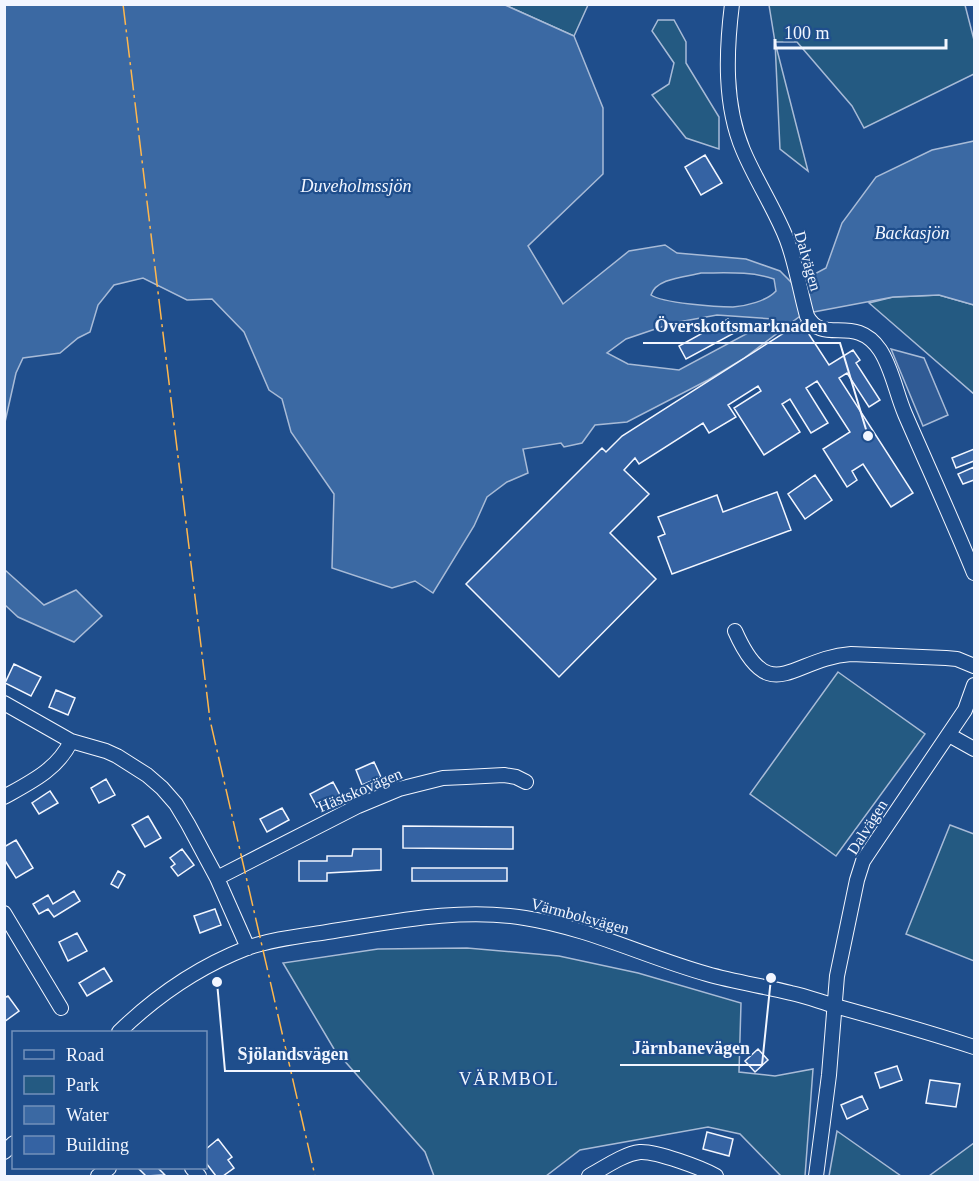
<svg xmlns="http://www.w3.org/2000/svg" width="979" height="1181" font-family="'Times New Roman',serif">
<style>
.green{fill:#245a82;stroke:#a8bbd7;stroke-width:1.5}
.parking{fill:#305b95;stroke:#a8bbd7;stroke-width:1.5}
.water{fill:#3b69a3;stroke:#a8bbd7;stroke-width:1.5;fill-rule:evenodd}
.building{fill:#3563a3;stroke:#f2f6ff;stroke-width:1.5}
.lines{fill:none;stroke-linecap:round;stroke-linejoin:round}
.minor-casing{stroke:#f2f6ff;stroke-width:16}
.minor{stroke:#1f4e8c;stroke-width:14}
.power{stroke:#ffb74d;stroke-width:1.5;stroke-dasharray:21 4.5 3 4.5;stroke-linecap:butt}
.labels{text-anchor:middle;dominant-baseline:central;stroke-width:4.5;stroke-linejoin:round;paint-order:stroke}
.street-label{font-size:16px;fill:#f2f6ff;stroke:#1f4e8c}
.water-label{font-size:18px;font-style:italic;fill:#f2f6ff;stroke:#1f4e8c}
.neighbourhood-label{font-size:18px;letter-spacing:1.5px;fill:#f2f6ff;stroke:#1f4e8c}
.leader{fill:none;stroke:#f2f6ff;stroke-width:2}
.callout-dot{fill:#f2f6ff;stroke:#1f4e8c;stroke-width:2}
.callout-label{font-size:18px;text-anchor:middle;font-weight:bold;fill:#f2f6ff;stroke:#1f4e8c;stroke-width:4.5;stroke-linejoin:round;paint-order:stroke}
</style>
<rect width="100%" height="100%" fill="#1f4e8c"/>
<path class="green" d="M505,5H588L574,36Z
M769,5H965L974,40V74L864,128L852,106L797,42H775L808,171L780,149L775,42Z
M658,20H674L686,42V63L719,117V149L686,138L652,95L669,84L674,63L652,31Z
M939,295L974,305V394L869,303L893,297Z
M838,672L925,734L836,856L750,794Z
M950,825L974,834V961L906,934Z
M467,948L559,956L638,973L741,1003L739,1072L775,1076L813,1069L805,1176H781L740,1134L708,1127L580,1150L546,1176H434L425,1152L334,1049L283,963L378,949Z
M837,1131L901,1176H829Z
M974,1143V1176H929Z"/>
<path class="parking" d="M891,349L924,358L948,415L923,426Z"/>
<path class="water" d="M5,5H505L574,36L603,108V174L528,246L563,304L629,251L665,245L677,253L746,259L780,271L794,285L826,268L842,223L876,177L932,150L974,141V305L939,295L893,297L803,314L743,359L708,380L627,422L595,425L582,443L564,447L561,443L523,449L528,473L507,482L487,497L474,526L433,593L415,581L392,588L332,568L334,494L291,432L282,399L269,390L244,332L212,299L187,300L143,278L114,285L98,305L90,332L78,338L60,353L23,358L16,373L5,422ZM701,273C725,273 751,271 774,279L776,291C767,301 746,306 733,307C717,307 662,303 651,295C656,278 686,277 701,273ZM717,315L774,319L679,370L628,364L607,353L626,339L673,323Z
M5,570L44,605L76,590L102,616L74,642L18,617L5,605Z"/>
<path class="building" d="M705,155L722,183L701,195L685,167Z
M728,319L736,332L686,359L679,346Z
M801,322L829,365L853,350L860,360L856,363L880,400L869,407L847,373L839,378L913,493L891,507L863,464L852,471L857,480L847,487L823,449L850,432L817,381L806,388L828,423L811,433L790,399L782,404L800,432L764,455L734,408L761,391L758,386L728,405L736,417L709,433L703,423L639,464L635,458L624,470L649,494L610,533L656,579L559,677L466,584L602,448L606,452L622,436Z
M974,449V461L956,468L952,458Z
M974,467V480L963,484L958,474Z
M815,475L832,500L805,519L788,494Z
M777,492L791,530L672,574L658,537L665,534L658,517L717,495L723,512Z
M14,664L41,677L31,696L5,683Z
M56,690L75,698L68,715L49,707Z
M374,762L381,777L362,785L356,770Z
M106,779L115,795L99,803L91,788Z
M333,782L340,795L317,807L310,794Z
M50,791L58,803L39,814L32,803Z
M282,808L289,820L267,832L260,819Z
M148,816L161,838L145,847L132,825Z
M403,826L513,827V849L403,848Z
M16,840L33,868L16,878L4,859V847Z
M182,849L194,865L178,876L171,867L175,864L170,858Z
M353,849H381V870L327,873V881H299V861H327V856H352Z
M412,868H507V881H412Z
M118,871L125,875L118,888L111,884Z
M74,891L80,901L54,917L48,909L39,914L33,904L48,895L53,904Z
M215,909L221,925L200,933L194,916Z
M77,933L87,951L68,961L59,942Z
M104,968L112,981L87,996L79,983Z
M8,996L19,1011L4,1022V998Z
M758,1049L768,1060L755,1072L745,1061Z
M897,1066L902,1080L880,1088L875,1073Z
M930,1080L960,1084L956,1107L926,1103Z
M862,1096L868,1109L847,1119L841,1105Z
M707,1132L733,1139L729,1156L703,1149Z
M218,1139L232,1157L228,1160L234,1168L223,1176H216L206,1163V1149Z
M138,1168H158L165,1175L146,1176Z"/>
<g class="lines">
<defs>
<path id="minor" d="M732,4C726,52 724,105 743,150C756,181 775,209 787,240C796,264 800,291 807,316C823,346 855,313 880,350C892,368 896,393 905,414C928,467 952,519 974,573
M735,631C770,710 792,658 851,654L946,658L957,659L974,666
M4,703L71,741L106,751L117,756L147,775L162,788L176,804L188,824L217,878L248,948
M949,735L974,749
M4,797C31,782 58,769 71,741
M217,878L358,806L399,789L443,778L466,777L504,775L516,777L526,782
M4,913L61,1008
M119,1032C156,996 198,967 247,948C272,939 301,936 327,932C392,922 460,907 525,918C589,928 646,957 707,974C735,982 763,986 791,993C806,996 821,1002 835,1006C882,1019 928,1032 974,1047
M4,1152L14,1143
M192,1168L199,1176
M98,1176L109,1168
M589,1176C604,1168 623,1154 640,1152C656,1151 702,1168 716,1176
M816,1176L829,1075L837,976L857,880L863,861L873,846L965,710L974,685"/>
</defs>
<use href="#minor" class="minor-casing"/>
<use href="#minor" class="minor"/>
<path class="power" d="M123,4L210,720L315,1176"/>
</g>
<g class="labels">
<g class="street-label">
<text transform="translate(808 261) rotate(74)">Dalvägen</text>
<text transform="translate(360 790) rotate(-23)">Hästskovägen</text>
<text transform="translate(867 827) rotate(-58)">Dalvägen</text>
<text transform="translate(580 916) rotate(15)">Värmbolsvägen</text>
</g>
<g class="water-label">
<text x="356" y="186">Duveholmssjön</text>
<text x="912" y="233">Backasjön</text>
</g>
<g class="neighbourhood-label">
<text x="509" y="1079">VÄRMBOL</text>
</g>
</g>
<path class="leader" d="M868 436L840 343H643M771 978L762 1065H620M217 982L225 1071H360"/>
<g class="callout-dot">
<circle cx="868" cy="436" r="6"/>
<circle cx="771" cy="978" r="6"/>
<circle cx="217" cy="982" r="6"/>
</g>
<g class="callout-label">
<text x="741" y="332">Överskottsmarknaden</text>
<text x="691" y="1054">Järnbanevägen</text>
<text x="293" y="1060">Sjölandsvägen</text>
</g>
<rect width="979" height="1181" fill="none" stroke="#f2f6ff" stroke-width="12"/>
<rect x="12" y="1031" width="195" height="138" fill="#1f4e8c" stroke="#7391ba" stroke-width="1.5"/>
<rect x="24" y="1050" width="30" height="9" fill="#1f4e8c" stroke="#7391ba" stroke-width="1.5"/>
<text x="66" y="1061" font-size="18" fill="#f2f6ff">Road</text>
<rect x="24" y="1076" width="30" height="18" fill="#245a82" stroke="#7391ba" stroke-width="1.5"/>
<text x="66" y="1091" font-size="18" fill="#f2f6ff">Park</text>
<rect x="24" y="1106" width="30" height="18" fill="#3b69a3" stroke="#7391ba" stroke-width="1.5"/>
<text x="66" y="1121" font-size="18" fill="#f2f6ff">Water</text>
<rect x="24" y="1136" width="30" height="18" fill="#3563a3" stroke="#7391ba" stroke-width="1.5"/>
<text x="66" y="1151" font-size="18" fill="#f2f6ff">Building</text>
<path d="M775 39v9h171v-9" fill="none" stroke="#f2f6ff" stroke-width="3"/>
<text x="784" y="39" font-size="18" fill="#f2f6ff" stroke="#1f4e8c" stroke-width="4.5" paint-order="stroke">100 m</text>
</svg>
